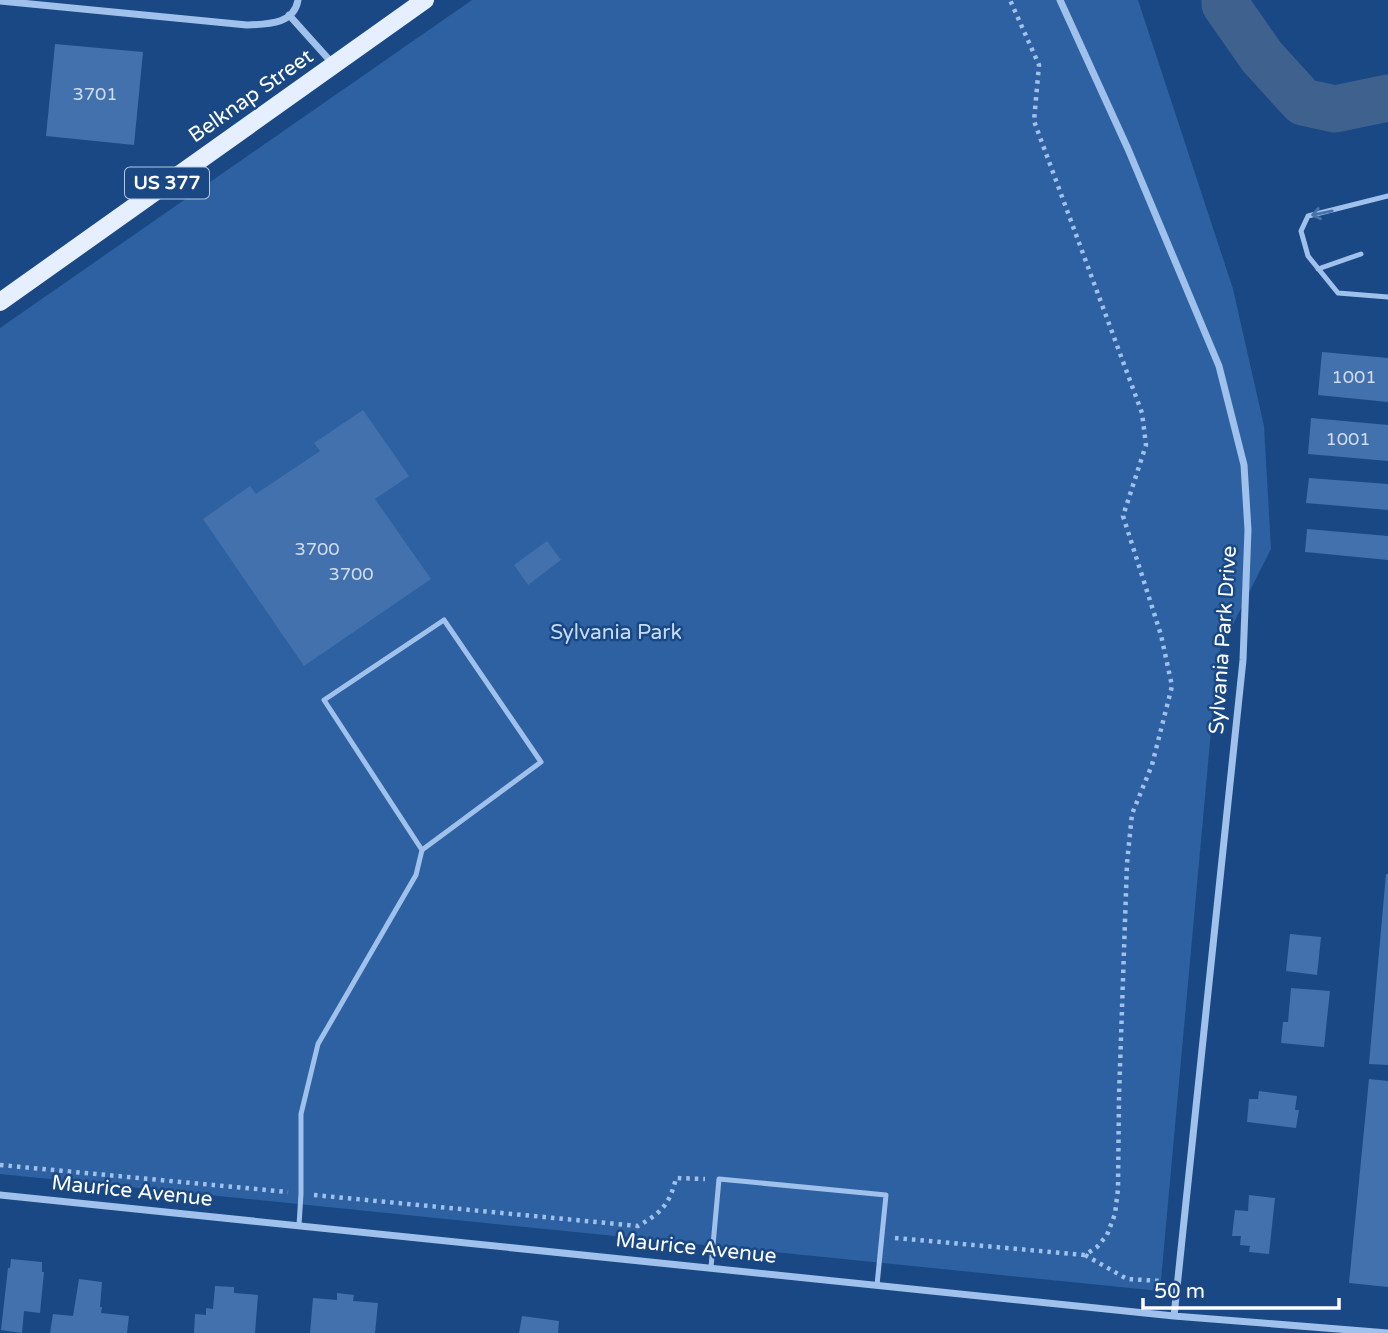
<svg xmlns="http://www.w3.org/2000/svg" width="1388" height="1333" font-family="'Varela Round',sans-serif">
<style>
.green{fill:#2d61a2}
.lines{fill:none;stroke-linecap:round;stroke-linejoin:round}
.river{stroke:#3f618e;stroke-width:47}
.building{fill:#4371ae}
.path{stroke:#a0c1eb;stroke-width:4.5;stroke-dasharray:3.5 5;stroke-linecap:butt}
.lane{stroke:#a0c1eb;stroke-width:5}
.street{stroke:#a0c1eb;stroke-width:7}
.primary{stroke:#e5efff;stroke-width:18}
.oneway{stroke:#4972a8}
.labels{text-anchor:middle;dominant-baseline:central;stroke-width:5;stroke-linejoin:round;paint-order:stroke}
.number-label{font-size:18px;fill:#d0dceb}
.shield{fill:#1a4884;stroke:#bac8da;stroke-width:2}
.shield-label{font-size:19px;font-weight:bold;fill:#fff}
.street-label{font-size:21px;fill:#fff;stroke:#1a4884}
.park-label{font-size:21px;fill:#c5dcf8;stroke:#1a4884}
</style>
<rect width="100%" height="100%" fill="#1a4884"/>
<path class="green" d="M472,0H1138L1233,289L1264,426L1271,549L1218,654L1160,1291L0,1174V328Z"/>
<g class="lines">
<path class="river" d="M1225,0V4L1262,57L1303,102L1335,109L1388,98"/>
</g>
<path class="building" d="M55,44L143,52L134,145L46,136Z
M1322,352L1388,358V402L1318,395Z
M363,410L409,476L375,499L431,579L304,666L203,519L250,486L256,494L320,451L314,443Z
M1311,418L1388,425V461L1308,454Z
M1309,478L1388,484V510L1306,503Z
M1307,529L1388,536V560L1305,552Z
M547,541L561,560L528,585L514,565Z
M1386,874H1388V1065L1369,1064Z
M1290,934L1321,937L1317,975L1286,971Z
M1291,988L1330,991L1324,1047L1281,1043L1283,1022H1288Z
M1369,1079L1388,1081V1287L1349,1283Z
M1259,1091L1297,1096L1295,1110H1299L1296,1128L1247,1122L1249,1099H1258Z
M1249,1195L1275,1198L1269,1254L1249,1252L1250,1246L1240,1245L1241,1236H1232L1235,1210L1248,1211Z
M11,1259L42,1262V1272H44L40,1313L24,1311L22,1333L1,1330L8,1268H10Z
M79,1279L102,1282L100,1307H102L101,1313L129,1316L127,1333H50L53,1314L73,1316Z
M215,1286L234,1287V1293L258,1295L255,1333H194L195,1314L206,1315V1308L213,1309Z
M337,1293L354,1295L353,1301L378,1303L375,1333H310L313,1298L337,1300Z
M522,1316L559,1321L558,1333H519Z"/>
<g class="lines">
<path class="path" d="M0,1165L288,1192
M314,1195L638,1226C661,1213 670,1204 676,1178L705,1179
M895,1238L1085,1255L1097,1247L1107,1235L1115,1214L1118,1189L1119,1096L1127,863L1132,814L1152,765L1172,686L1161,635L1123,516L1146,445L1142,413L1034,121L1039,65L1010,0
M1085,1255L1127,1279L1161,1281"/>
<path class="lane" d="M1388,196L1308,216L1301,231L1308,256L1338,293L1388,297
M1318,269L1361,254
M299,1225L301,1194V1114L318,1044L416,875L422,850L541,762L444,620L324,700L422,850
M711,1267L719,1179L886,1195L877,1285"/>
<path class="street" d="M1060,0L1128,149L1219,366L1244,465L1248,530L1243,660L1174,1316
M0,1L247,25C266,24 294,25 298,0
M289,15L333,64
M0,1195L1174,1316L1388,1333"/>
<path class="primary" d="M0,302L425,0"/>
</g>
<defs><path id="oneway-shaft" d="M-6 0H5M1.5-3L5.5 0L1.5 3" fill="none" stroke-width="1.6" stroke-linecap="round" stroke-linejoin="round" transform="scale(1.75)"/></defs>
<use class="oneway" href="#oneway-shaft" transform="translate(1322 213) rotate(168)"/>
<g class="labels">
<g class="number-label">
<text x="95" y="94">3701</text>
<text x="1354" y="377">1001</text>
<text x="1348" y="439">1001</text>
<text x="317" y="549">3700</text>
<text x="351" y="574">3700</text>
</g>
<rect class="shield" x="125" y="167.5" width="84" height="31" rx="5"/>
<g class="shield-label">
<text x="167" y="183">US 377</text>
</g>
<g class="street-label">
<text transform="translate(251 96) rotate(-35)">Belknap Street</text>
<text transform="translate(1223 640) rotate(-86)">Sylvania Park Drive</text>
<text transform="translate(132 1191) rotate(6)">Maurice Avenue</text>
<text transform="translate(696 1248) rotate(6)">Maurice Avenue</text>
</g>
<g class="park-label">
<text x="616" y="632">Sylvania Park</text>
</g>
</g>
<path d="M1143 1298v10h196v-10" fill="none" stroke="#ffffff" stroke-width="3.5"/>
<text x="1154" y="1298" font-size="21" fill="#ffffff" stroke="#1a4884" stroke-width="5" paint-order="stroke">50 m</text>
</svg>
